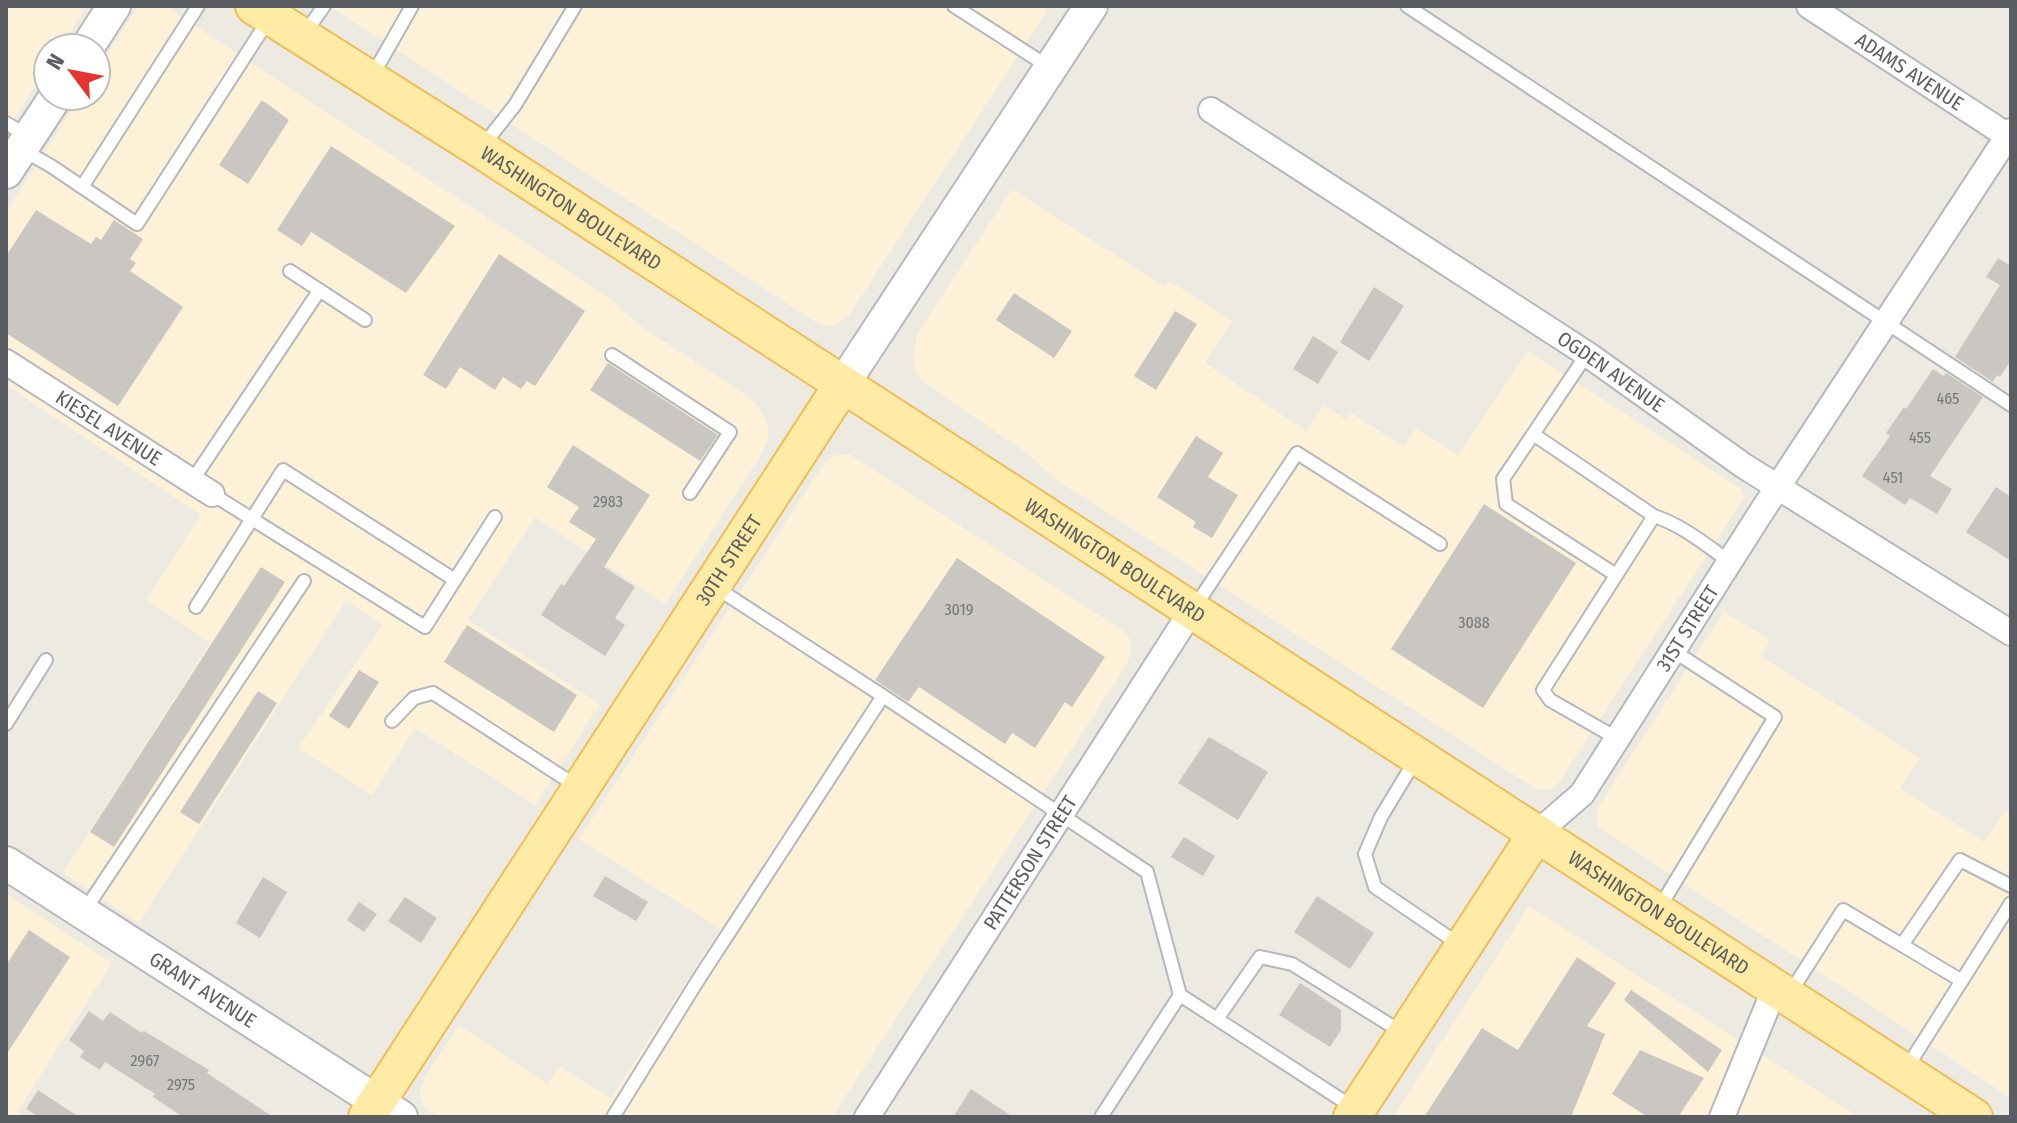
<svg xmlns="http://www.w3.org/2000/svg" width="2017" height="1123" font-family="'Fira Sans Condensed',sans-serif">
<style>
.commercial{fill:#fdf2d7}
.building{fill:#cac6c1}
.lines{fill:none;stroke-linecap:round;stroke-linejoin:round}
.lane-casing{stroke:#b4b8bc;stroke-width:16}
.street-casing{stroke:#b4b8bc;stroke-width:28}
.secondary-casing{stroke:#b5b9be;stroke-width:36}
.primary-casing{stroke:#efbd59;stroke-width:40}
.lane{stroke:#fff;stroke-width:12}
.street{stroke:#fff;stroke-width:24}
.secondary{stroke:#fff;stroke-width:32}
.primary{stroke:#feeba6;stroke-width:36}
.labels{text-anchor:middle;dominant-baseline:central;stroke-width:6;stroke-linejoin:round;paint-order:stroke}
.number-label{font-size:16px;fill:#76787a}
.street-label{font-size:20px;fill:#5a5e63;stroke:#fff}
</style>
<rect width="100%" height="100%" fill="#edeae2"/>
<path class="commercial" d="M6,6H87L60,48H48V66L6,131Z
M138,6H165L611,299L636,323L749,397L761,410L768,428V438L761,455L665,604L535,517L468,620L600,704L535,805L415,728L372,795L298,748L382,625L346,600L139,923L63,873L210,643L146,600L201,515L6,385V212L81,96H96V72Z
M329,6H1039L1047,11L849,315L835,326H828L819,324Z
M1012,189L1165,287L1170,281L1232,321L1205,363L1306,431L1323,405L1346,420L1351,413L1404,447L1416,428L1458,455L1528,351L1741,489L1744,498L1557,785L1551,789H1536L1055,479L1027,453L923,382L917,375L913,362L917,334Z
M849,454L1122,630L1129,638L1132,648L1127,664L832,1117H438L424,1106L419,1093L425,1077L459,1025L548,1084L560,1067L611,1098L720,929L579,839L825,462L835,455Z
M1724,612L1770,640L1761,656L1920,758L1900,788L1984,842L2005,811L2011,814V1098L1598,827L1597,813L1602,801Z
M6,894L112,963L17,1112L23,1117H6Z
M1529,906L1859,1117H1393Z"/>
<path class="building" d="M261,101L265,102L289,120L248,184L219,165Z
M331,146L455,226L406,293L311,232L302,246L277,230Z
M36,210L91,244L96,237L101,240L114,220L143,239L130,259L136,263L130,271L183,307L118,406L6,333V256Z
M499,254L585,311L535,386L527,381L521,389L503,377L495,390L460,367L446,389L423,375Z
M1998,258L2011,266V360L2000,377L1997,375L1993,382L1955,357L2000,285L1986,277Z
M1374,287L1404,306L1369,361L1340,342Z
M1014,293L1072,331L1054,358L996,320Z
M1175,311L1197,324L1156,390L1134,376Z
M1313,336L1338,352L1318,384L1293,369Z
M608,363L718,435L700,461L590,390Z
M1933,369L1944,376L1946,373L1983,397L1930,476L1952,489L1937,514L1910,498L1905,505L1862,476L1890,436L1886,433L1904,407L1906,409Z
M1196,436L1223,453L1208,477L1238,495L1212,538L1193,527L1196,522L1157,497Z
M573,445L650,495L604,567L635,587L615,618L625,625L605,656L541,615L561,584L564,586L596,539L569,522L579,507L547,487Z
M1996,487L2011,497V561L1966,532Z
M1484,504L1576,563L1483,708L1391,649Z
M957,558L1105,657L1072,707L1065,702L1035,748L1012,733L1005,744L919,687L908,702L875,680Z
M261,567L285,582L114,847L90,832Z
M467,625L577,695L554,732L444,662Z
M359,670L379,682L349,729L329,716Z
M258,691L277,703L199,824L180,812Z
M1209,737L1268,772L1238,820L1178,783Z
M1184,837L1215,856L1203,876L1171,857Z
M605,876L648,902L636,921L593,896Z
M263,877L287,892L260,938L236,923Z
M1317,896L1374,933L1350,969L1294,932Z
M405,897L437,918L421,943L388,921Z
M359,902L377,914L364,932L347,920Z
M29,930L70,957L6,1055V965Z
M1577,957L1616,983L1587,1026L1605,1034L1571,1117H1424L1482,1028L1518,1050Z
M1300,983L1341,1010V1030L1330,1047L1279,1015Z
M1631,990L1722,1050L1708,1072L1624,1000Z
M89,1011L103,1021L110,1012L142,1033L144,1031L209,1070L207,1073L273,1117H183L153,1097L155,1094L105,1062L100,1070L80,1057L84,1051L69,1040Z
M1640,1050L1704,1078L1678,1117H1648L1612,1094Z
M971,1089L1013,1117H953Z
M38,1090L79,1117H39L26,1109Z"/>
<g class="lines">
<defs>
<path id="lane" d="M954,6L1049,67
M1407,6L2011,405
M305,33L324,6
M371,78L412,6
M6,123L29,137
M482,147L515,105L575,6
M21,149L51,166L137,224L269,19
M82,187L198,6
M290,271L365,320
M1587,354L1503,479L1506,504L1616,575
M612,355L730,432L690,493
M1533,434L1654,516
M192,481L319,291
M212,494L425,627L495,517
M196,607L283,470L455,580
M1194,608L1297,453L1440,544
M883,696L1147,872L1180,995
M392,721L414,698L433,693L578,787
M6,724L46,660
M1618,739L1550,700L1543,690L1654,516C1682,525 1706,545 1730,562
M1416,759L1381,817L1365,854L1375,887L1460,945
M85,910L304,581
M1658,910L1775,717L1672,650
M1962,981L1902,945L1960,860L2011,886
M1790,993L1843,910L1902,945
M1217,1019L1260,957L1292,964L1403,1033
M1906,1069L2011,903
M613,1117L700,977L883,696L715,587
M1101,1117L1180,995L1354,1108"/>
<g id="street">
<path id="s1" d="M1809,6L2011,138"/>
<path id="s2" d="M1211,110L1587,354L1744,466L2011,633"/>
<path id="s3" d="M6,362L212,494"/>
<path id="s4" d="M1537,833L1582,794L1760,514L2011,131"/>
<path id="s5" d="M867,1117L1192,610"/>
<path d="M1722,1117L1775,988"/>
</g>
<g id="secondary">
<path d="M87,48L114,6"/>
<path d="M6,172L56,96"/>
<path d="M843,384L1091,6"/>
<path id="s6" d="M6,863L401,1117"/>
</g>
<g id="primary">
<path id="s7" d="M254,6L480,149L1974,1117"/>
<path id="s8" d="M367,1117L843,384"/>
<path d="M1352,1117L1537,833"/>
</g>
</defs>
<use href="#lane" class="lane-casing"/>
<use href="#street" class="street-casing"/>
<use href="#secondary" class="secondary-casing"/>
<use href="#primary" class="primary-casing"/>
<use href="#lane" class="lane"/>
<use href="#street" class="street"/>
<use href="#secondary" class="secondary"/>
<use href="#primary" class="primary"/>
</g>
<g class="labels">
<g class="number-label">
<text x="1948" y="398">465</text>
<text x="1920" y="437">455</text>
<text x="1893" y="477">451</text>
<text x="608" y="501">2983</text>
<text x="959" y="609">3019</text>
<text x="1474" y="622">3088</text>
<text x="145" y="1060">2967</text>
<text x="181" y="1084">2975</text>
</g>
<g class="street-label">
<text stroke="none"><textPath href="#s1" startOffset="120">ADAMS AVENUE</textPath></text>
<text stroke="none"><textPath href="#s7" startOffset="376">WASHINGTON BOULEVARD</textPath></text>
<text stroke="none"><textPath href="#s2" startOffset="478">OGDEN AVENUE</textPath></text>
<text stroke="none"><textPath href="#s3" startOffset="122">KIESEL AVENUE</textPath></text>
<text stroke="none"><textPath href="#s7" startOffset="1024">WASHINGTON BOULEVARD</textPath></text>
<text stroke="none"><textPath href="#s8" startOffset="664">30TH STREET</textPath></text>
<text stroke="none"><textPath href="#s4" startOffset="256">31ST STREET</textPath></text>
<text stroke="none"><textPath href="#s5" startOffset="302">PATTERSON STREET</textPath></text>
<text stroke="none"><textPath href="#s7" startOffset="1672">WASHINGTON BOULEVARD</textPath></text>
<text stroke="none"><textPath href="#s6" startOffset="234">GRANT AVENUE</textPath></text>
</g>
</g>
<rect width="2017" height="1123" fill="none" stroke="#5a5e63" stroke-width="16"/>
<g transform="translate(72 72) rotate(302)"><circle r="38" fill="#ffffff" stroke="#bdbfc1" stroke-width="2"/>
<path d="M0-6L14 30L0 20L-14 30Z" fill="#e7332e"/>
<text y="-12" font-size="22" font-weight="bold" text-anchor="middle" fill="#5a5e63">N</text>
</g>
</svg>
